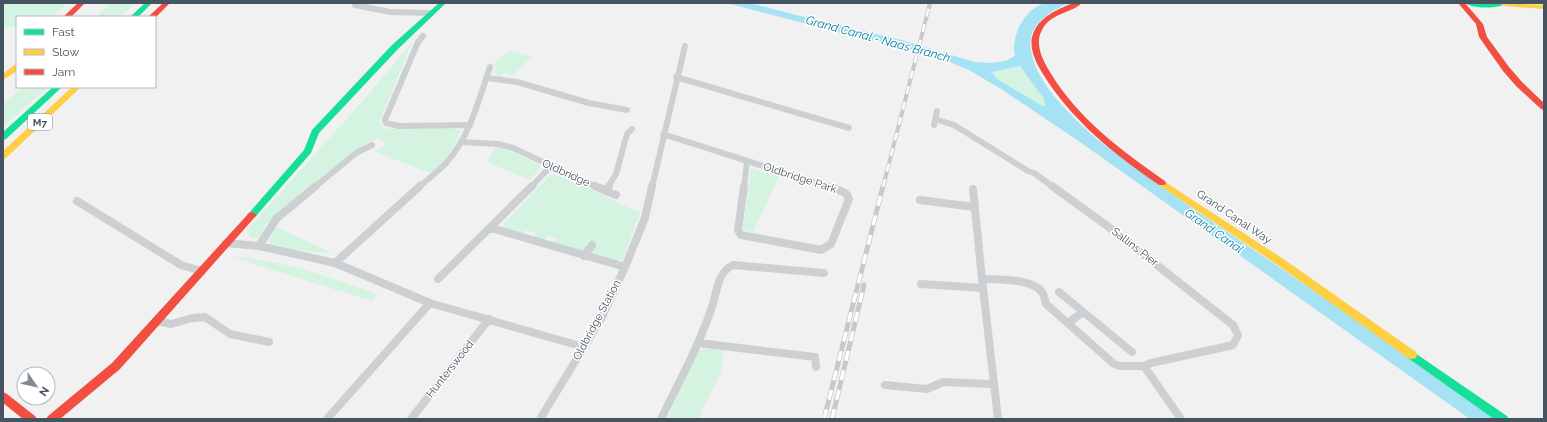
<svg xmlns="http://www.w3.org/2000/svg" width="1547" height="422" font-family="Raleway,sans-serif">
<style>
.green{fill:#d4f3e0}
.water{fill:#a5e2f4;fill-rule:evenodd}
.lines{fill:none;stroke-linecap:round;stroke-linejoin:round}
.street-far1{stroke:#cdd0d2;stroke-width:6}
.street{stroke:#cdd0d2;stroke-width:8}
.fast{fill:#16e098;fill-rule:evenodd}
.slow{fill:#ffcf43;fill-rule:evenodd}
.jam{fill:#f24e42;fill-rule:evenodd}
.rail-far1-casing{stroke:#c7c9cb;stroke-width:4}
.rail-casing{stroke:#c7c9cb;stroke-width:5}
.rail-far1{stroke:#fff;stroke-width:2.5;stroke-dasharray:8;stroke-linecap:butt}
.rail{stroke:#fff;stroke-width:3.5;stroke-dasharray:10;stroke-linecap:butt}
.labels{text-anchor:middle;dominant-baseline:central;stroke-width:3;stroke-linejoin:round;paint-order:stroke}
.shield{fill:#fff;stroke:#7e8790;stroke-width:1}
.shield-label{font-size:10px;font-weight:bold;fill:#465360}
.street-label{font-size:11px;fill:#465360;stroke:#fff}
.water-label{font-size:12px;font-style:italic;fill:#037da0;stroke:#fff}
</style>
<rect width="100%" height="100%" fill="#f2f1f1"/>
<path class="green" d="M3,3H68L51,17H17V27H3Z
M109,3H135L120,17H97Z
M412,42L380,121L381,126L388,129L453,128L460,131C457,147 443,163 431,173L375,152L384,145V142L376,139L369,141L264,226L262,236L254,239L250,237L247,230L367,96Z
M509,51L532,56L513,75L503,73L500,76L494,73L496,66L492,65Z
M1020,66L1044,99L1047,106L1041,105L997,79L992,72Z
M23,87H48L3,127V104Z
M496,147L506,149L540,165L541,167L530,180L487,162Z
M751,168L779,177L753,232L743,229Z
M558,174L640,213L623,259L617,262L591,254L597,244L591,242L584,252L554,244L557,239L547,236L544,240L533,237L536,233L526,230L522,234L504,229V224L549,176Z
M275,226L334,254C313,251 288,252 269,242Z
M228,256C280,259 330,277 378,294L372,301Z
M705,348L723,350L721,372L701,412L700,419H667L698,352Z"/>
<path class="water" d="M726,3H750L804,17L901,40L975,62L991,63L1005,61L1015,56C1010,36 1026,6 1047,3C1054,2 1062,3 1069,3C1049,12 1026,25 1031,51C1037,84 1067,111 1091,134C1102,144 1116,153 1128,162C1169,193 1212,221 1254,250C1336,305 1415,362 1495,419H1470L1080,142L1001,89L969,70L928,53L853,36ZM1020,66L1044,99L1046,106L1041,105L997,79L992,72Z"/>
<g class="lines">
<path class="street-far1" d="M355,5L390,12L431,13
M423,36L418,42L385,120L386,123L399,126L470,125
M676,77L849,128
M487,78L517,82L589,103L627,110
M935,119L954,125L1028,171L1034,173L1053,187
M934,125L937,111
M663,134L829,187
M461,142L498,144L513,148L597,187
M315,187L356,153L372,145
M419,187C428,179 439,171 447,162C470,136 479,99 490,67
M531,187L551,166
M608,187L616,174L627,134L632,129
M652,187L685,46
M744,187L747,161"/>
<path class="street" d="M595,186L606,191L609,186
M744,186L738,230L741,235L821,250L831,244L849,199C847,190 834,189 825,186
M1052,186L1106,225L1233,325L1238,335L1233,345L1151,363L1144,366L1181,419
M973,189L982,279
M606,191L616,195
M920,200L974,207
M77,201L181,265L202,271
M491,228L625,267
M226,243L259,246L335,263L430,303L584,347
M259,246L276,219L316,186
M584,256L592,245
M335,263L420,186
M438,279L532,186
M921,284L983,288
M1059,292L1132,352
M158,321L171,324L193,318L205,317L230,334L269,342
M1068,323L1083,312
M698,343L815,357L816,367
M885,385L927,389L943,382L993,384
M327,419L430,303
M411,419L489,319
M540,419L601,319L625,267L645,218L652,186
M661,419C679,382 700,344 713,304C717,290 718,272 733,265L824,273
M998,419L982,279C998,280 1032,278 1042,292C1044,295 1045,300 1046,304L1114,364L1120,366H1144"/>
<path class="fast" d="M145,3H152L138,17H130Z
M439,3H446L398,49L319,133L311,153L255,217H249L247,215L249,213L304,150L312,130L392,45Z
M1465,3H1507C1499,9 1473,9 1465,3Z
M53,87H62L6,139L3,140V132Z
M1412,351L1507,416L1509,419H1494L1408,358L1407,355L1408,352Z"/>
<path class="slow" d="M1501,3L1544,5V9L1504,6L1502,5Z
M14,65H17V71L3,80V74Z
M72,87H81L6,158L3,159V151Z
M1162,180L1285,260L1416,352L1417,355L1416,358L1412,359L1408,358L1279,266L1159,185L1158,183Z"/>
<path class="jam" d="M78,3H85L71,17H63Z
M163,3H170L155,18L148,17Z
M1073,3H1082C1070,14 1049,13 1041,32C1035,45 1043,61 1050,72C1078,119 1121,150 1165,181L1166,183L1165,185H1159C1114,154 1072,121 1043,74C1036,63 1028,47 1033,34C1039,17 1058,9 1073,3Z
M1458,3H1465L1483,24L1487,37L1509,67L1522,82L1544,103V110L1541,109L1516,86L1503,71L1479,37L1476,24Z
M252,212L257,215L255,217L120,369L60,419H46L48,416L112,363L249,213Z
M3,392L7,394L35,416L37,419H23L3,403Z"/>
<defs>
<path id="rail-far1" d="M883,187L930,3"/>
<path id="rail" d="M824,419L883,186
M832,419L864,285"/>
</defs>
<use href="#rail-far1" class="rail-far1-casing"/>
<use href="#rail" class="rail-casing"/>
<use href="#rail-far1" class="rail-far1"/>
<use href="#rail" class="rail"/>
</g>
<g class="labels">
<rect class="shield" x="28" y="114" width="24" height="16" rx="3"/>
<g class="shield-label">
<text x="40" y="122">M7</text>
</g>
<g class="street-label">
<text transform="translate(566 173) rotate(24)">Oldbridge</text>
<text transform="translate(800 178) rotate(18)">Oldbridge Park</text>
<text transform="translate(1234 217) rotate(34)">Grand Canal Way</text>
<text transform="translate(1135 247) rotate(38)">Sallins Pier</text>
<text transform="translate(597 320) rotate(-62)">Oldbridge Station</text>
<text transform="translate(450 369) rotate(-52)">Hunterswood</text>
</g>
<g class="water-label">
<text transform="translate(878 39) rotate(15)">Grand Canal - Naas Branch</text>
<text transform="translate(1214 231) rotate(35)">Grand Canal</text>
</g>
</g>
<rect width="1547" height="422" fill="none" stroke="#465360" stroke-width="8"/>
<rect x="16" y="16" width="140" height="72" fill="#ffffff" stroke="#b5babf"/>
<rect x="24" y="29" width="20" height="6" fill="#16e098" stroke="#b5babf"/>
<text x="52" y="36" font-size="12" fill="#465360">Fast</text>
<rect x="24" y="49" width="20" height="6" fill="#ffcf43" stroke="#b5babf"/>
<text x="52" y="56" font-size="12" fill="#465360">Slow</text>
<rect x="24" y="69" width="20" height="6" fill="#f24e42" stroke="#b5babf"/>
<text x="52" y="76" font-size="12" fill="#465360">Jam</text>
<g transform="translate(36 386) rotate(124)"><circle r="19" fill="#ffffff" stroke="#b5babf"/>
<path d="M0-3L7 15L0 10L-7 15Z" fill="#828a93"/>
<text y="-6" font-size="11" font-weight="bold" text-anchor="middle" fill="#465360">N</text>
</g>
</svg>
